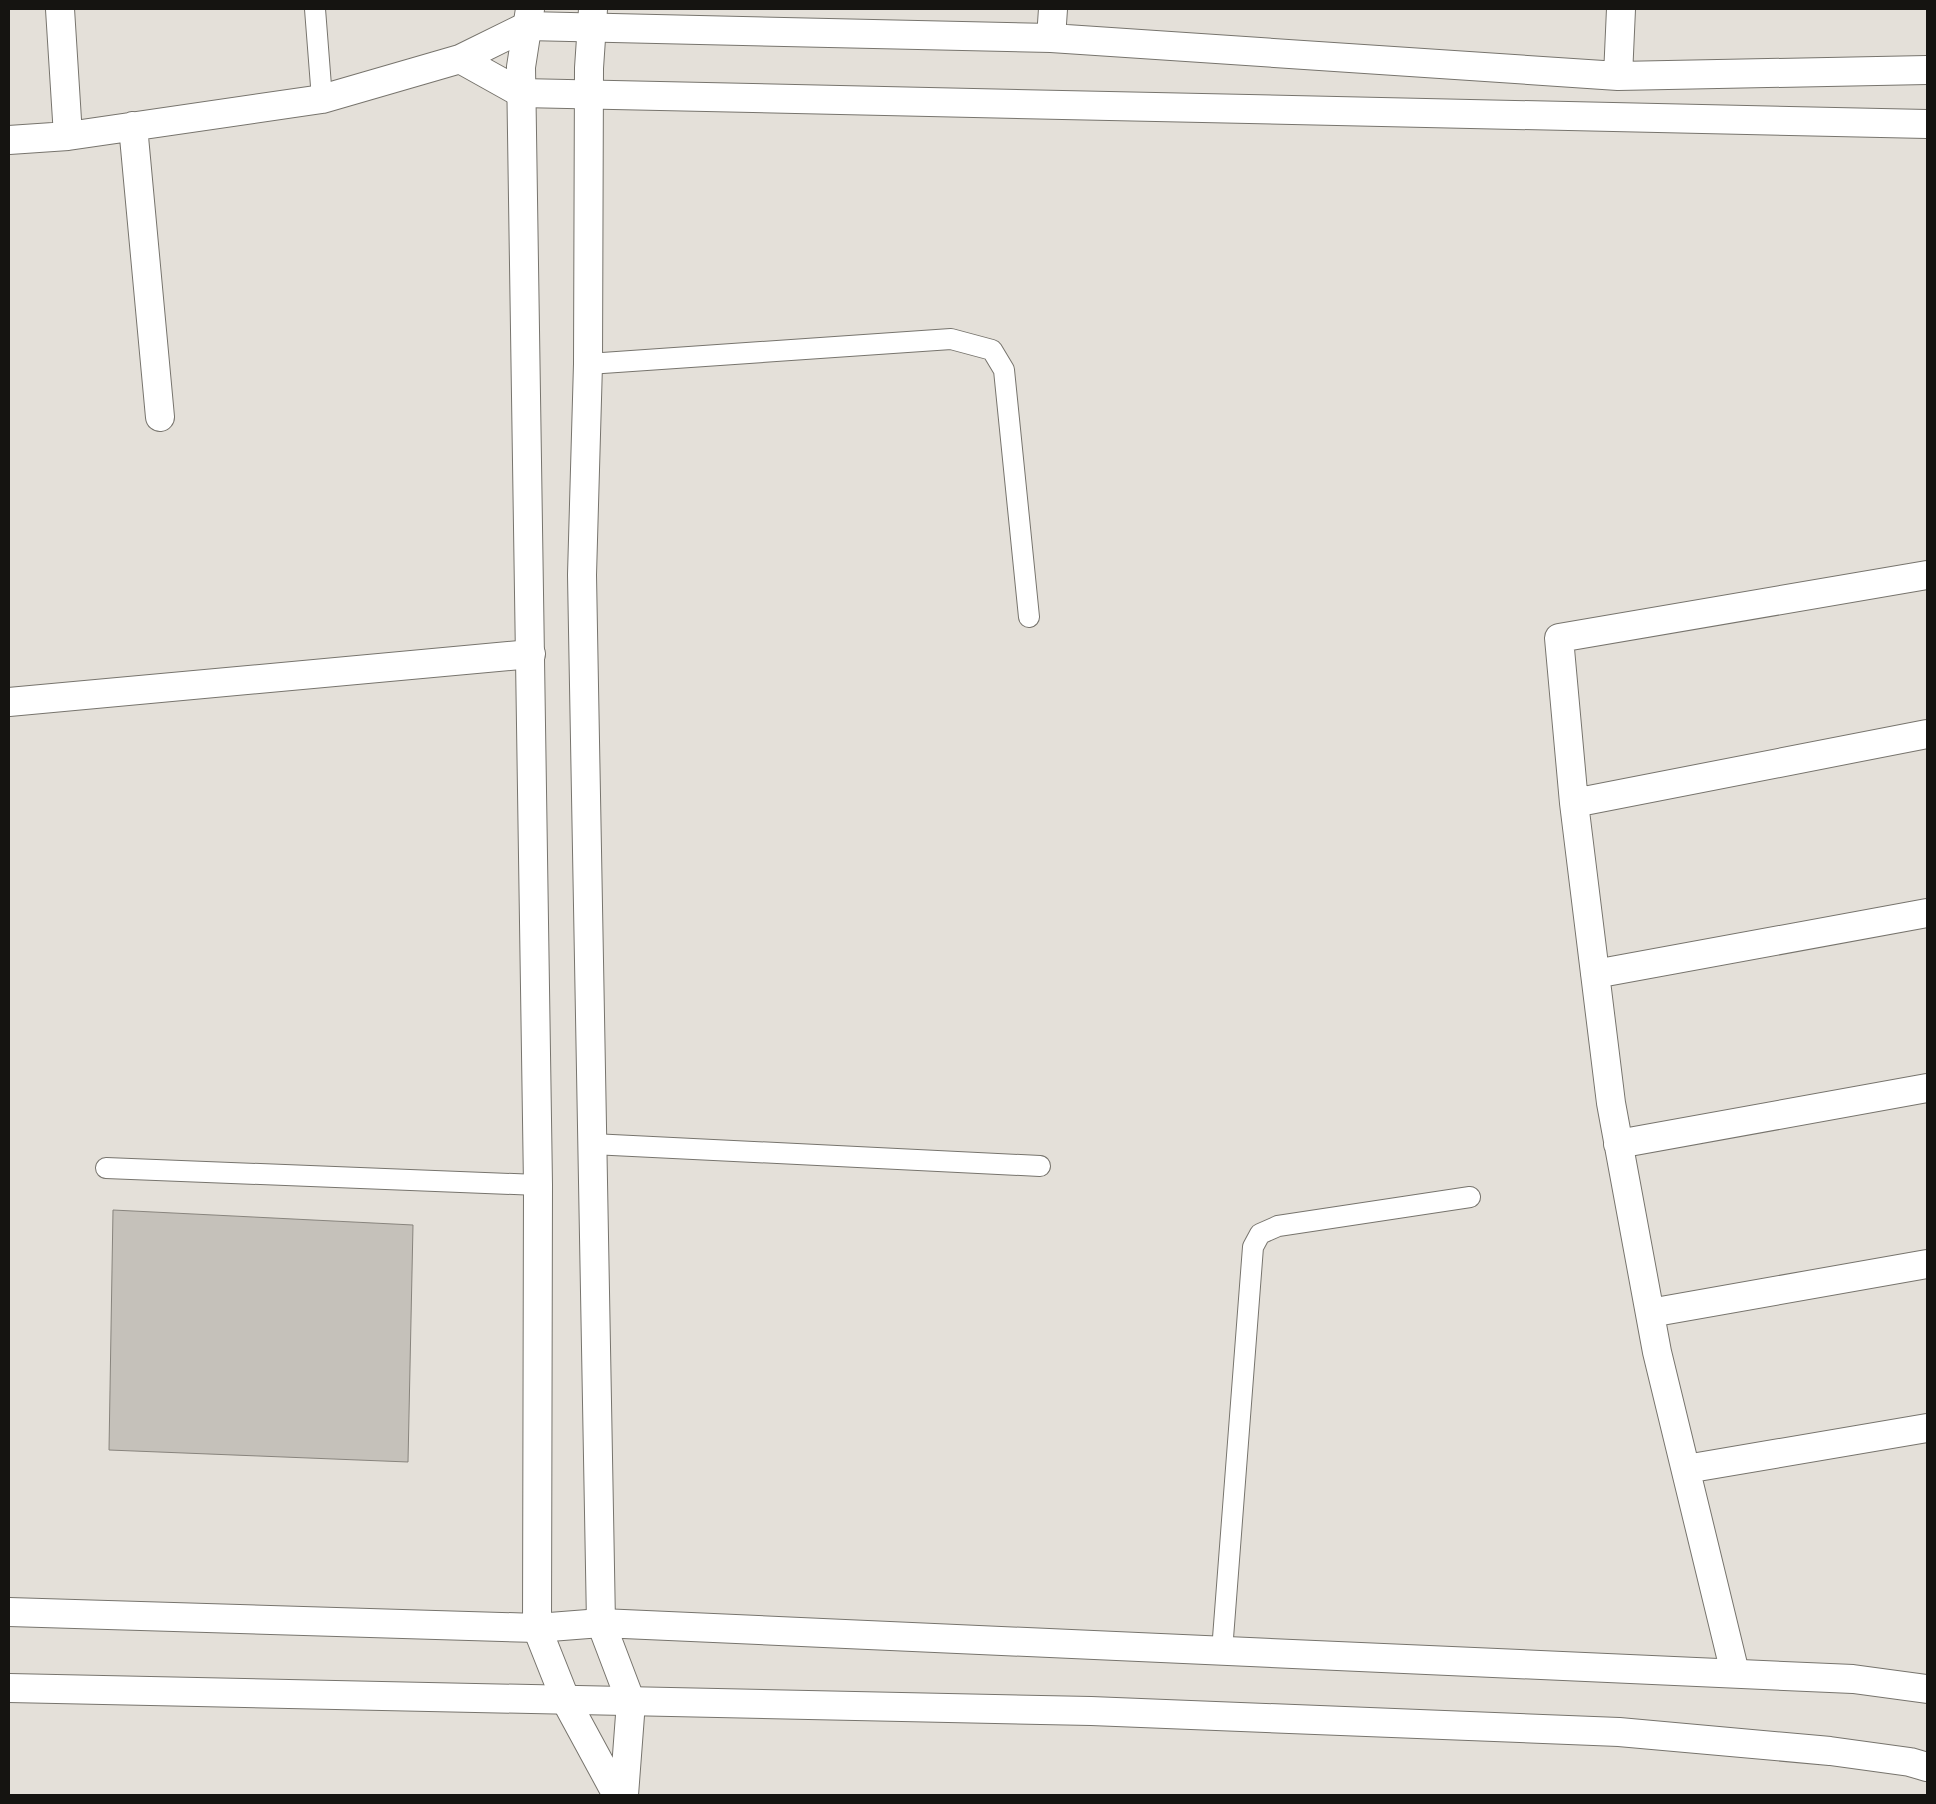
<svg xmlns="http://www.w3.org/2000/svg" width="1936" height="1804" font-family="Cabin,sans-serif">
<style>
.building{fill:#c5c1ba;stroke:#88847d}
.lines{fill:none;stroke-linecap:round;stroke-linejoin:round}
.service-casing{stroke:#77746d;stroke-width:22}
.minor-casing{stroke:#77746d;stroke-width:30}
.tertiary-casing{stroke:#77746d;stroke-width:30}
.secondary-casing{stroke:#77746d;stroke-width:30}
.service{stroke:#fff;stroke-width:20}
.minor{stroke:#fff;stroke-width:28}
.tertiary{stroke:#fff;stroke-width:28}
.secondary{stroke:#fff;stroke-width:28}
</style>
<rect width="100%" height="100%" fill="#e4e0d9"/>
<path class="building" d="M113,1210L413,1225L408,1462L109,1450Z"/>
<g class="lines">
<defs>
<path id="service" d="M315,9L322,99
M588,364L951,339L992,350L1004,370L1029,617
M592,1144L1040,1166
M106,1168L538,1185
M1222,1651L1253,1247L1260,1234L1278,1226L1470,1197"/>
<path id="minor" d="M60,9L68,136
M1051,38L1053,9
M460,59L521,93L1927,124
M1618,76L1621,9
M133,126L160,417
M9,140L68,136L322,99L460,59L527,26L1051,38L1618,76L1927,70
M9,702L531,654
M1574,803L1927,734
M1595,974L1927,913
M1618,1144L1927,1088
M1650,1313L1927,1264
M1686,1469L1927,1428
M1735,1673L1657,1352L1611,1103L1574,803L1559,638L1927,575
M566,1701L617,1795
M624,1795L631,1702"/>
<path id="tertiary" d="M530,9L521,67L538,1185L537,1628L566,1701
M593,9L589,68L588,364L582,575L601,1623L631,1702"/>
<path id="secondary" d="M9,1612L537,1628L601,1623L1853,1679L1927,1689
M9,1688L1091,1711L1619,1732L1830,1751L1910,1762L1927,1767"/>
</defs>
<use href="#service" class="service-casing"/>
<use href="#minor" class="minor-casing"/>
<use href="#tertiary" class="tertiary-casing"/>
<use href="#secondary" class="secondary-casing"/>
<use href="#service" class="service"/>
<use href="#minor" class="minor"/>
<use href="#tertiary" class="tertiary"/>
<use href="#secondary" class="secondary"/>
</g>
<rect width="1936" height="1804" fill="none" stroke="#151411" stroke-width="20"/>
</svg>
